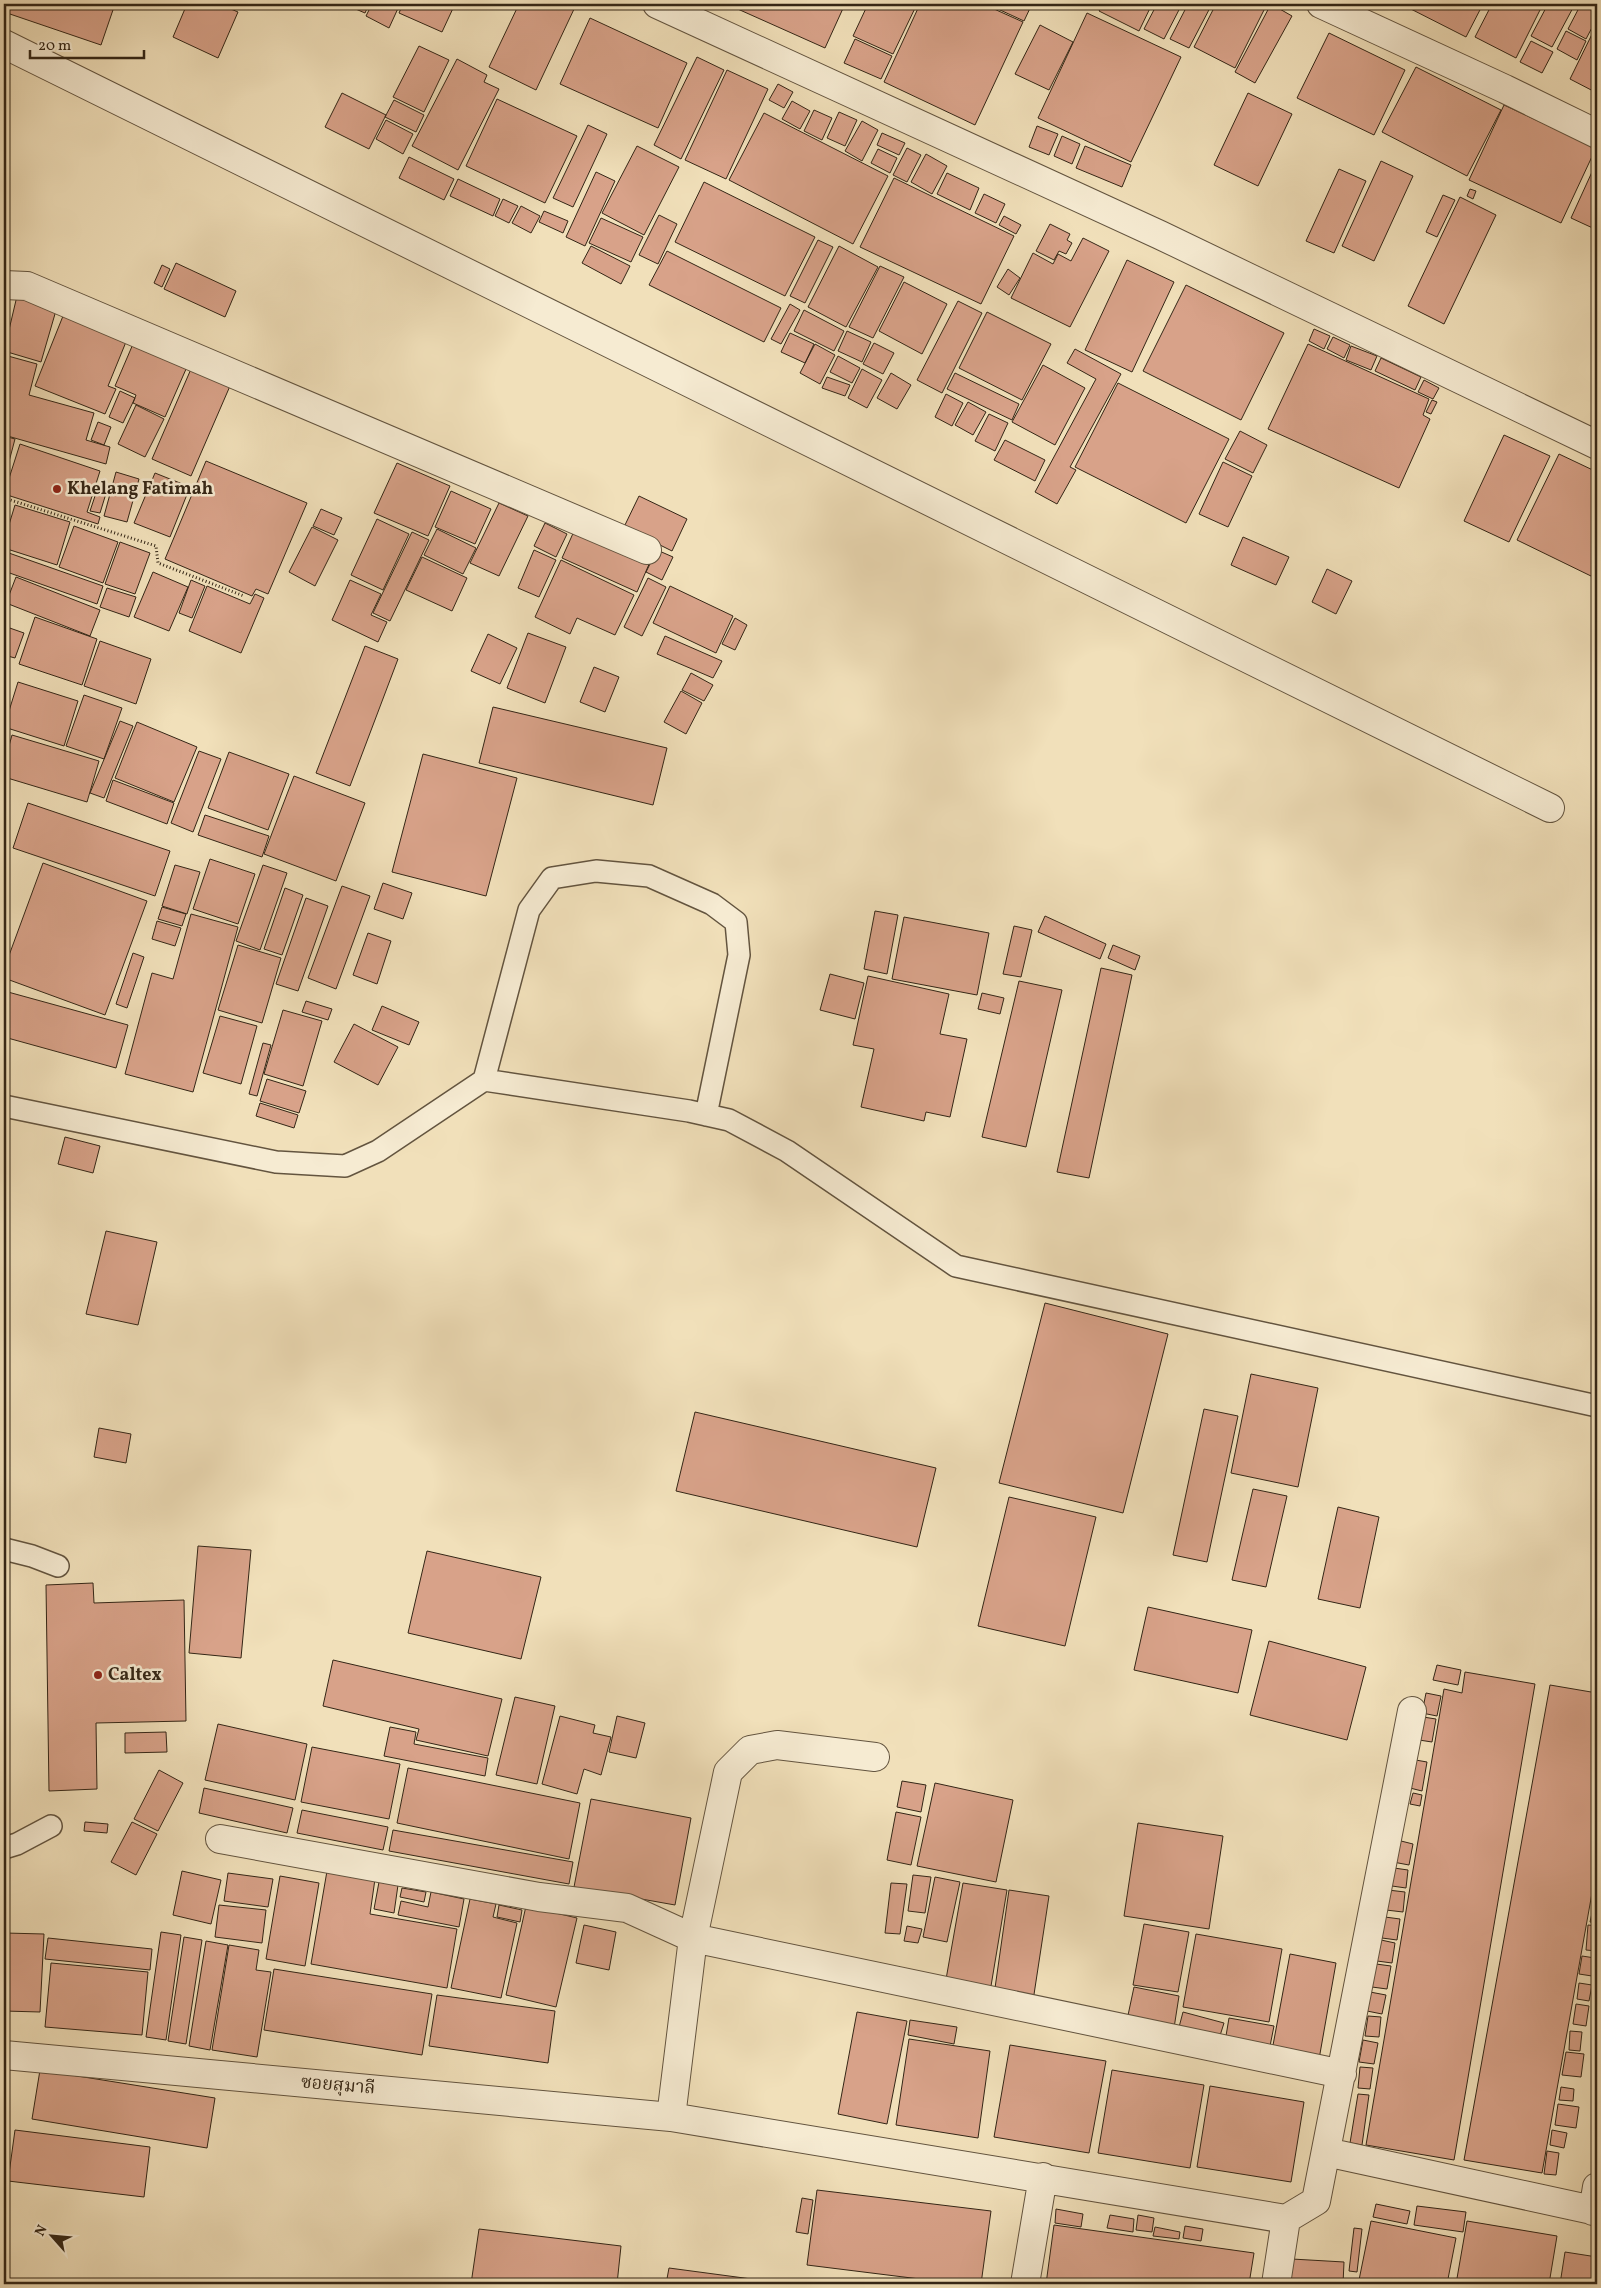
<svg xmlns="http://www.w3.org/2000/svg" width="1601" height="2288" font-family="Vollkorn,'Noto Serif Thai',serif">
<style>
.building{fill:#d8a289;stroke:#342616}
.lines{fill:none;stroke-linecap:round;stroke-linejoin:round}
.service-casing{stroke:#63543f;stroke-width:24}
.minor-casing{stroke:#63543f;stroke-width:30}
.path{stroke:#342616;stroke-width:3;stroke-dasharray:1 2.5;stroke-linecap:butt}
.service{stroke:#f6ebd2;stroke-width:21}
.minor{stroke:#f6ebd2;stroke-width:28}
.poi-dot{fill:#8f2418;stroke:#f6ebd2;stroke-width:2}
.labels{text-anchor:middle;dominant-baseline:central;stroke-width:5;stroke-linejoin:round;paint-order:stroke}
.poi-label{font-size:18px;font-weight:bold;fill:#342616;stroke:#f6ebd2;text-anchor:start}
.street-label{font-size:18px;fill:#342616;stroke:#f6ebd2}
</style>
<rect width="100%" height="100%" fill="#f1e0ba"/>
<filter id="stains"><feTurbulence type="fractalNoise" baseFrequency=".004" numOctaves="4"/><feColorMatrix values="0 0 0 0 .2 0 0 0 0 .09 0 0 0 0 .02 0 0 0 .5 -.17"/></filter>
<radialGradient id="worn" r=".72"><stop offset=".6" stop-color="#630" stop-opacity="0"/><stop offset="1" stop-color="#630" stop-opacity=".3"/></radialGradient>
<path class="building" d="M4,4H115L101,45L4,12Z
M187,4H219L238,12L218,58L173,37Z
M344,4H369L365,13Z
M372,4H400L389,28L366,16Z
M403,4H455L442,32L399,13Z
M519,4H569L575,7L536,90L489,67Z
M732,4H845L825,48L731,6Z
M868,4H917L893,54L853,36Z
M920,4H983L1023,22L975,125L884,82Z
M987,4H1032L1024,21Z
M1103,4H1152L1139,31L1099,11Z
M1157,4H1182L1164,39L1144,29Z
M1188,4H1212L1189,48L1170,39Z
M1216,4H1267L1235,68L1194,47Z
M1271,4L1292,16L1255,83L1235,72Z
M1401,4H1483L1466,37Z
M1492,4H1543L1516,58L1475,37Z
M1548,4H1575L1552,47L1531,36Z
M1581,4H1597V18L1586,39L1568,29Z
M1087,13L1181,57L1131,162L1038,118Z
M590,18L687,63L658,128L560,84Z
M1597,24V93L1570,79Z
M1040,25L1073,42L1049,90L1015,74Z
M1566,31L1586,41L1577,60L1557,49Z
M1329,33L1405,70L1374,135L1297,98Z
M855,39L892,56L881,79L844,63Z
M1531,41L1553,52L1542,73L1520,62Z
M419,46L449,60L424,112L393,97Z
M697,57L724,70L681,159L654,145Z
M457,59L487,75L484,82L499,89L458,170L412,146Z
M1416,67L1501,110L1467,176L1382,132Z
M727,70L768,89L726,179L685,160Z
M778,84L793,92L784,108L769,100Z
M342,93L386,115L369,149L325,127Z
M1248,93L1292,114L1258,186L1214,165Z
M497,99L577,136L545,203L466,166Z
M394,100L424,115L416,132L385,117Z
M792,101L810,111L800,129L782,119Z
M1504,105L1596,148L1561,223L1469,180Z
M814,110L832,118L822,140L804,131Z
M839,112L857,120L845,146L827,138Z
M764,113L888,176L853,244L729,180Z
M386,120L413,134L403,154L376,139Z
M862,121L878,130L862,161L845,151Z
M588,125L607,134L573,207L553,198Z
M1037,126L1058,134L1049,155L1029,147Z
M882,133L905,143L899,155L877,145Z
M1062,136L1080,144L1072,164L1054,156Z
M637,146L679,167L644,235L602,213Z
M1085,146L1131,165L1122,187L1076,168Z
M907,148L921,155L907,182L893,175Z
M878,149L897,158L890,173L871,163Z
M926,154L947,166L932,194L911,182Z
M409,157L454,179L444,200L399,178Z
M1381,161L1413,176L1374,261L1342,246Z
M1597,161V230L1571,218Z
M1339,169L1366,181L1334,253L1306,241Z
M596,172L615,181L585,246L566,237Z
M947,173L979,188L970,210L937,194Z
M894,178L1014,236L981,304L860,247Z
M458,179L500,199L493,216L450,196Z
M704,182L815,237L785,296L675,242Z
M1470,189L1476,191L1473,199L1467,196Z
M984,194L1005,204L996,223L975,213Z
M1443,195L1455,200L1437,237L1426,232Z
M1460,197L1496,215L1444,324L1408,306Z
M503,199L518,206L509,223L495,216Z
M521,206L540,216L531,233L512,223Z
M544,211L568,221L563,233L539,222Z
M659,215L677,224L658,264L639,255Z
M1004,216L1021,225L1016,234L999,225Z
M601,218L643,237L631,262L589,243Z
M1050,224L1070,234L1067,240L1072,243L1066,254L1059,251L1054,260L1036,251Z
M1083,238L1109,251L1070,327L1011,298L1033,253L1053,264L1058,254L1071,261Z
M818,240L833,247L805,303L790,296Z
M591,246L630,266L621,284L582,263Z
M839,246L878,267L846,327L808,307Z
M667,251L781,308L764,342L649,285Z
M1127,260L1174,282L1132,372L1085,350Z
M176,263L236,291L225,317L164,289Z
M162,265L170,269L162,287L154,283Z
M880,266L904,277L873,338L849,327Z
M1008,269L1020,278L1009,295L997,287Z
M904,282L947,304L922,354L879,331Z
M1186,285L1284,333L1241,420L1143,371Z
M17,296L57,307L41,362L4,351Z
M958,301L982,313L942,393L917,380Z
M790,304L800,310L781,344L771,339Z
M804,310L844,331L834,351L794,331Z
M65,311L128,337L108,386L116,389L105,414L35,386Z
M987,312L1051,344L1022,400L959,368Z
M1314,329L1330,336L1324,349L1309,341Z
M847,331L871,342L862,362L838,351Z
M790,333L814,344L805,363L781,352Z
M136,337L190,360L165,417L133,403L136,395L115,386Z
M1333,337L1350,345L1344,358L1327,349Z
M874,343L894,353L883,374L863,364Z
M815,344L835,355L820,384L800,373Z
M1308,344L1429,399L1423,415L1430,419L1399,488L1268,429Z
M1351,346L1377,356L1371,370L1346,360Z
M1075,349L1121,374L1070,467L1076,470L1057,504L1035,492L1096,379L1067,363Z
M8,356L37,364L29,395L94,413L86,440L110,447L106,464L4,435V371Z
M838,356L860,368L852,383L830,372Z
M1381,358L1421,377L1415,390L1375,371Z
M1043,365L1085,388L1055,445L1012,422Z
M191,369L230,386L191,476L152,459Z
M862,369L882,380L867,408L848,398Z
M891,373L911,385L897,409L877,398Z
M955,373L1019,404L1012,420L947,389Z
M827,377L850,385L845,396L822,388Z
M1424,380L1439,388L1433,399L1418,392Z
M1118,383L1229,439L1186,523L1075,467Z
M120,391L135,398L123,423L109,417Z
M946,394L963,403L952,426L935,417Z
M1432,400L1437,402L1431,414L1426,412Z
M968,402L986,412L973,435L955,425Z
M136,405L164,419L145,457L118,444Z
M989,414L1008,423L995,451L975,441Z
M98,422L111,427L104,445L91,440Z
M1240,431L1267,445L1253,473L1225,459Z
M1504,435L1550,456L1509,542L1464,521Z
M4,436L15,439L6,473H4Z
M1005,440L1045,460L1035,481L994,460Z
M20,444L100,471L87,512L100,517L98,524L4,494Z
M1559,454L1597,472V567L1593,577L1517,540Z
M206,461L307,503L268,594L256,589L252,596L165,559Z
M1223,462L1252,476L1228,527L1199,514Z
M397,463L450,486L428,536L374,513Z
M116,472L139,479L127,522L104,516Z
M155,473L190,487L170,537L134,523Z
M99,484L108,487L100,513L90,511Z
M451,491L491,509L475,544L435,527Z
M639,496L687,519L672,551L624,527Z
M499,503L528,516L499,576L470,563Z
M15,505L70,522L57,565L4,548V541Z
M321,509L342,518L334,535L313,526Z
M377,519L409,534L383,590L351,575Z
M545,523L567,534L556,557L534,546Z
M74,526L118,542L103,583L59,567Z
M312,527L338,540L315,586L289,572Z
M437,529L476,548L463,574L424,555Z
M575,529L650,562L637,592L562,558Z
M412,532L429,540L390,621L373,613Z
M1243,537L1289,557L1276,585L1231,565Z
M120,542L150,553L135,594L105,584Z
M534,550L556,560L539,597L518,588Z
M657,550L673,557L662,580L646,572Z
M6,552L103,586L97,604L4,571Z
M422,557L467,578L452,611L406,590Z
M561,560L634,595L615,635L577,618L570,634L535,617Z
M1327,569L1352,581L1336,614L1312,602Z
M153,572L188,587L169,631L134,617Z
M16,577L100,610L90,636L6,603Z
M4,578L8,579L4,598Z
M648,578L666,587L642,636L624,627Z
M191,580L205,586L192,618L179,613Z
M350,580L381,594L371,615L387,622L378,642L332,620Z
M207,586L250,604L255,594L264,598L241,653L189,631Z
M670,586L733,616L716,653L653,623Z
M107,588L136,597L129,617L100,607Z
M35,617L97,639L82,685L19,664Z
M735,618L747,625L735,650L722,644Z
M4,626L24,633L15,658L4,655Z
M528,633L566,647L545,703L507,688Z
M488,634L517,648L500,684L471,671Z
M665,636L722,661L713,678L657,654Z
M100,641L151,659L136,704L84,686Z
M365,646L398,659L350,786L316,773Z
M594,667L619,677L605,712L580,702Z
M691,673L713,685L704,701L682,690Z
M18,682L78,701L64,746L4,727Z
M681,691L702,703L686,734L664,722Z
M84,695L122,708L104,759L66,746Z
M493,707L667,748L653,805L479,763Z
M120,721L133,726L104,798L90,793Z
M137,722L197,747L174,802L115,778Z
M12,735L99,761L87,802L4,777V764Z
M199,751L221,759L193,832L171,823Z
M229,752L289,774L268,830L208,808Z
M423,754L517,778L486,896L392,872Z
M294,776L365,803L336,881L264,854Z
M113,780L174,803L167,824L106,801Z
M28,803L170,851L155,896L13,848Z
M205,815L269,836L262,857L198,835Z
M210,859L255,874L238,924L193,909Z
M43,863L147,901L105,1015L4,978V969Z
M175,865L200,872L187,914L162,906Z
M263,865L287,873L260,950L236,941Z
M383,883L412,893L403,919L374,909Z
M342,886L370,896L336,989L308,978Z
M285,888L303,895L282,955L264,949Z
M306,898L328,906L298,991L276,984Z
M162,907L186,914L182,926L158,919Z
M875,911L898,915L887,974L864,969Z
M191,914L238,927L193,1092L125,1074L152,973L173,979Z
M1045,916L1106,944L1100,959L1038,932Z
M904,917L989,933L977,995L892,979Z
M157,921L181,928L175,946L152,939Z
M1014,926L1032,930L1021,977L1003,974Z
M368,933L391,941L377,984L353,975Z
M238,945L281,958L262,1023L218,1010Z
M1113,945L1140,956L1135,970L1108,958Z
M133,953L144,957L127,1008L116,1004Z
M1101,968L1132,975L1089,1178L1057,1172Z
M830,974L864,983L855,1019L820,1010Z
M868,976L949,994L940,1034L967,1039L950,1117L926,1112L924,1121L861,1107L874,1049L853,1045Z
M1019,981L1062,990L1026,1147L982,1137Z
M8,992L128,1025L116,1068L4,1037V1008Z
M982,993L1004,998L1000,1014L978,1009Z
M306,1001L332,1009L328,1020L302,1012Z
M382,1006L419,1022L409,1045L372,1030Z
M283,1010L322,1021L303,1086L264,1074Z
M220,1016L257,1026L241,1084L203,1073Z
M354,1024L398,1047L378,1085L334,1062Z
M263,1043L271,1045L257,1096L249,1094Z
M267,1079L306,1091L299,1113L260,1101Z
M260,1103L298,1115L294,1128L256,1116Z
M65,1137L100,1146L93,1173L58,1164Z
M106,1231L157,1242L138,1325L86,1314Z
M1045,1303L1168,1334L1123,1513L999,1483Z
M1251,1374L1318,1388L1298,1487L1231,1473Z
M1204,1409L1238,1416L1207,1562L1173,1555Z
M695,1412L936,1468L917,1547L676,1491Z
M99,1428L131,1434L126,1463L94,1457Z
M1253,1489L1287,1496L1266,1587L1232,1580Z
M1009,1497L1096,1517L1065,1646L978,1626Z
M1338,1507L1379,1517L1360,1608L1318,1599Z
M198,1546L251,1550L241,1658L189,1653Z
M427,1551L541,1577L521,1659L408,1633Z
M93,1583L94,1603L184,1600L186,1721L96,1723L97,1789L49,1791L46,1585Z
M1148,1607L1252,1630L1238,1693L1134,1670Z
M1269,1641L1366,1667L1347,1740L1250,1715Z
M333,1660L502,1699L488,1756L416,1740L419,1729L323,1706Z
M1437,1665L1461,1670L1458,1685L1433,1680Z
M1465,1672L1535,1684L1454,2160L1366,2145L1444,1689L1462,1693Z
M1550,1685L1597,1693V1865L1542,2173L1464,2160Z
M1426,1693L1441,1696L1437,1716L1422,1713Z
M515,1697L555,1706L537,1784L496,1775Z
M560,1716L595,1725L593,1733L611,1737L601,1775L584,1769L577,1794L542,1784Z
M617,1716L645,1723L636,1758L609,1752Z
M1423,1717L1436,1719L1432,1742L1419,1740Z
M218,1724L307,1744L295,1800L205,1780Z
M390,1727L416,1732L414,1744L488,1758L485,1776L384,1756Z
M166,1732L167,1752L125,1753V1733Z
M312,1747L400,1764L389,1819L301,1802Z
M1410,1759L1427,1762L1422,1791L1406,1787Z
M408,1768L580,1803L569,1859L397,1823Z
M159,1770L183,1783L158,1831L134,1819Z
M902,1781L926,1785L921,1812L897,1807Z
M935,1783L1013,1800L996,1882L917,1866Z
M204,1788L293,1808L287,1833L199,1813Z
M1413,1793L1422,1795L1420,1806L1410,1804Z
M591,1799L691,1818L675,1905L574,1887Z
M302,1810L388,1827L383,1850L297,1833Z
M896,1812L921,1817L911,1865L887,1860Z
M85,1822L108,1824L107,1833L84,1831Z
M132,1822L157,1834L136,1875L111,1862Z
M1138,1823L1223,1836L1209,1929L1124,1916Z
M393,1830L573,1862L569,1884L389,1851Z
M1397,1840L1413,1844L1409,1865L1393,1862Z
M1394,1868L1408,1870L1406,1888L1392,1886Z
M182,1871L221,1880L211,1924L173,1915Z
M327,1871L375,1879L370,1914L457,1929L447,1988L311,1964Z
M228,1873L273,1879L268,1907L224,1901Z
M913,1875L931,1877L925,1913L908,1911Z
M280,1876L319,1883L305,1966L266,1959Z
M935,1877L960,1882L947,1942L923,1937Z
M379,1882L398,1885L394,1913L374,1909Z
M891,1883L907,1884L900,1934L885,1933Z
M963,1883L1007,1890L990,1992L945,1985Z
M402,1888L426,1892L424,1902L400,1897Z
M1009,1890L1049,1896L1033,2001L994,1995Z
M1388,1890L1405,1892L1403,1912L1386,1910Z
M431,1892L464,1899L459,1927L398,1915L401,1901L428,1907Z
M470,1899L496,1904L493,1917L517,1923L501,1998L451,1988Z
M219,1905L266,1910L262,1943L215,1937Z
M499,1905L522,1910L520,1922L497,1917Z
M526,1906L577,1918L556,2007L506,1995Z
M1592,1913H1597V1923L1590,1922Z
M1385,1917L1400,1919L1397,1940L1382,1938Z
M1144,1924L1189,1932L1178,1992L1133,1985Z
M584,1925L616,1932L609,1970L576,1963Z
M1588,1925L1597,1926V1951L1586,1950Z
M907,1926L922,1929L918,1943L904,1941Z
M161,1932L181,1935L166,2040L146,2037Z
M5,1933L44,1934L40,2012L4,2011Z
M1196,1934L1282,1949L1269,2022L1183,2007Z
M184,1937L202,1940L186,2044L168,2041Z
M48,1938L152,1949L150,1970L45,1959Z
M1381,1940L1395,1943L1392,1963L1377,1961Z
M206,1941L228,1945L210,2050L189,2046Z
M229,1945L259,1950L256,1970L271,1972L257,2057L212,2050Z
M1290,1954L1336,1963L1318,2065L1271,2056Z
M1582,1956L1595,1958L1592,1976L1579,1974Z
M51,1963L148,1972L142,2035L45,2027Z
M1376,1964L1391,1966L1387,1989L1372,1987Z
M274,1969L432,1994L422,2055L264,2030Z
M1579,1983L1592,1985L1589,2001L1577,1999Z
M1134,1987L1179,1996L1174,2028L1127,2020Z
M1370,1992L1386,1995L1382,2014L1367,2011Z
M437,1995L555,2011L548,2063L429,2046Z
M1576,2004L1589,2006L1586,2026L1573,2024Z
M857,2012L907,2021L887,2124L838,2114Z
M1183,2012L1224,2023L1218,2042L1178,2031Z
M1368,2016L1381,2017L1379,2037L1365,2036Z
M1229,2018L1274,2026L1268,2056L1224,2048Z
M910,2020L957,2027L954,2044L908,2035Z
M1570,2031L1582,2032L1580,2051L1569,2050Z
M909,2039L990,2051L978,2138L896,2125Z
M1363,2040L1378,2043L1374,2064L1359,2062Z
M1010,2045L1106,2061L1089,2153L994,2137Z
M1566,2052L1584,2054L1581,2077L1562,2075Z
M1360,2067L1373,2068L1370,2089L1358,2088Z
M40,2070L215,2098L207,2148L32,2119Z
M1112,2070L1204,2085L1190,2168L1098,2153Z
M1210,2086L1304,2102L1291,2182L1197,2167Z
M1561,2087L1574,2089L1573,2101L1559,2100Z
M1358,2094L1369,2095L1362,2145L1350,2143Z
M1558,2104L1579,2107L1576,2128L1555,2125Z
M15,2130L150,2147L144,2197L8,2181Z
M1552,2130L1567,2133L1564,2148L1550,2145Z
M1547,2151L1559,2153L1556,2175L1544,2174Z
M817,2190L991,2211L981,2284H960L807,2265Z
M802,2198L813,2200L808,2234L796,2232Z
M1376,2204L1410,2211L1407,2224L1373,2217Z
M1417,2206L1466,2212L1463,2232L1414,2225Z
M1056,2209L1083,2214L1081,2227L1055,2223Z
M1110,2215L1134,2219L1133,2232L1107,2228Z
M1138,2215L1154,2218L1152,2232L1136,2230Z
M1371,2221L1456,2238L1447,2284H1379L1359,2280Z
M1467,2221L1557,2236L1549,2284H1456Z
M1054,2225L1254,2253L1249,2284H1046Z
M1185,2226L1203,2229L1201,2241L1183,2238Z
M1155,2227L1180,2232L1179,2239L1153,2236Z
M1354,2228L1362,2229L1357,2272L1349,2271Z
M479,2229L621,2246L617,2284H471Z
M1565,2252L1597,2257V2284H1560Z
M1292,2259L1344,2262L1343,2284H1290Z
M669,2268L759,2280L758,2284H666Z"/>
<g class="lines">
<defs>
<path id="service" d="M484,1080L529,910L552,878L596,871L649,876L712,904L736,922L739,955L706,1115
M4,1106L276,1162L345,1166L378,1151L484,1080L689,1111L729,1120L787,1151L956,1266L1597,1406
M4,1549L32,1556L58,1566
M4,1848L17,1844L51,1826"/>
<path id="minor" d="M657,4L1160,235L1597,445
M1321,4L1505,89L1597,134
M4,44L1550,808
M4,285L27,286L647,550
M220,1839L539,1897L627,1908L693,1938L1342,2074
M4,2055L671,2117L1286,2219L1316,2201L1412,1711
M671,2117L693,1938L728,1772L750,1750L777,1745L875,1757
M1326,2152L1597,2211
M1593,2211L1597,2187
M1025,2284L1043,2177
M1276,2284L1286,2219"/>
</defs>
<use href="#service" class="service-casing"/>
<use href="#minor" class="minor-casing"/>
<path class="path" d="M4,498L156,546L158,563L244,596"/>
<use href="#service" class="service"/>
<use href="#minor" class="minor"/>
</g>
<g class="poi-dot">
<circle cx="57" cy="489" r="5"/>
<circle cx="98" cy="1675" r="5"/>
</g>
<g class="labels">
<g class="poi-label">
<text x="67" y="489">Khelang Fatimah</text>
<text x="108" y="1675">Caltex</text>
</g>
<g class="street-label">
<text transform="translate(338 2086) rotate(5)">ซอยสุมาลี</text>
</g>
</g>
<rect width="1601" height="2288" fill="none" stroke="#f1e0ba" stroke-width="20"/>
<rect x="5" y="5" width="1591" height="2278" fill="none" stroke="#342616" stroke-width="2.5"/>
<rect x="10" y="10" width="1581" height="2268" fill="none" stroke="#342616"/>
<g transform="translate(52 2236) rotate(297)" stroke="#f6ebd2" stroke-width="4" paint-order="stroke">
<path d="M0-4L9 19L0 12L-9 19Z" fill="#342616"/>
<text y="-8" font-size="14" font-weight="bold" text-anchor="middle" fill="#342616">N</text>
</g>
<path d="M30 50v8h114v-8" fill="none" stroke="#342616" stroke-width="2.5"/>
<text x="38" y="50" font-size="15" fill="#342616" stroke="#f6ebd2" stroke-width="4" paint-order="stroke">20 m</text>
<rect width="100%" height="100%" filter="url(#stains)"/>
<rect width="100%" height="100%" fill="url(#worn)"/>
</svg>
